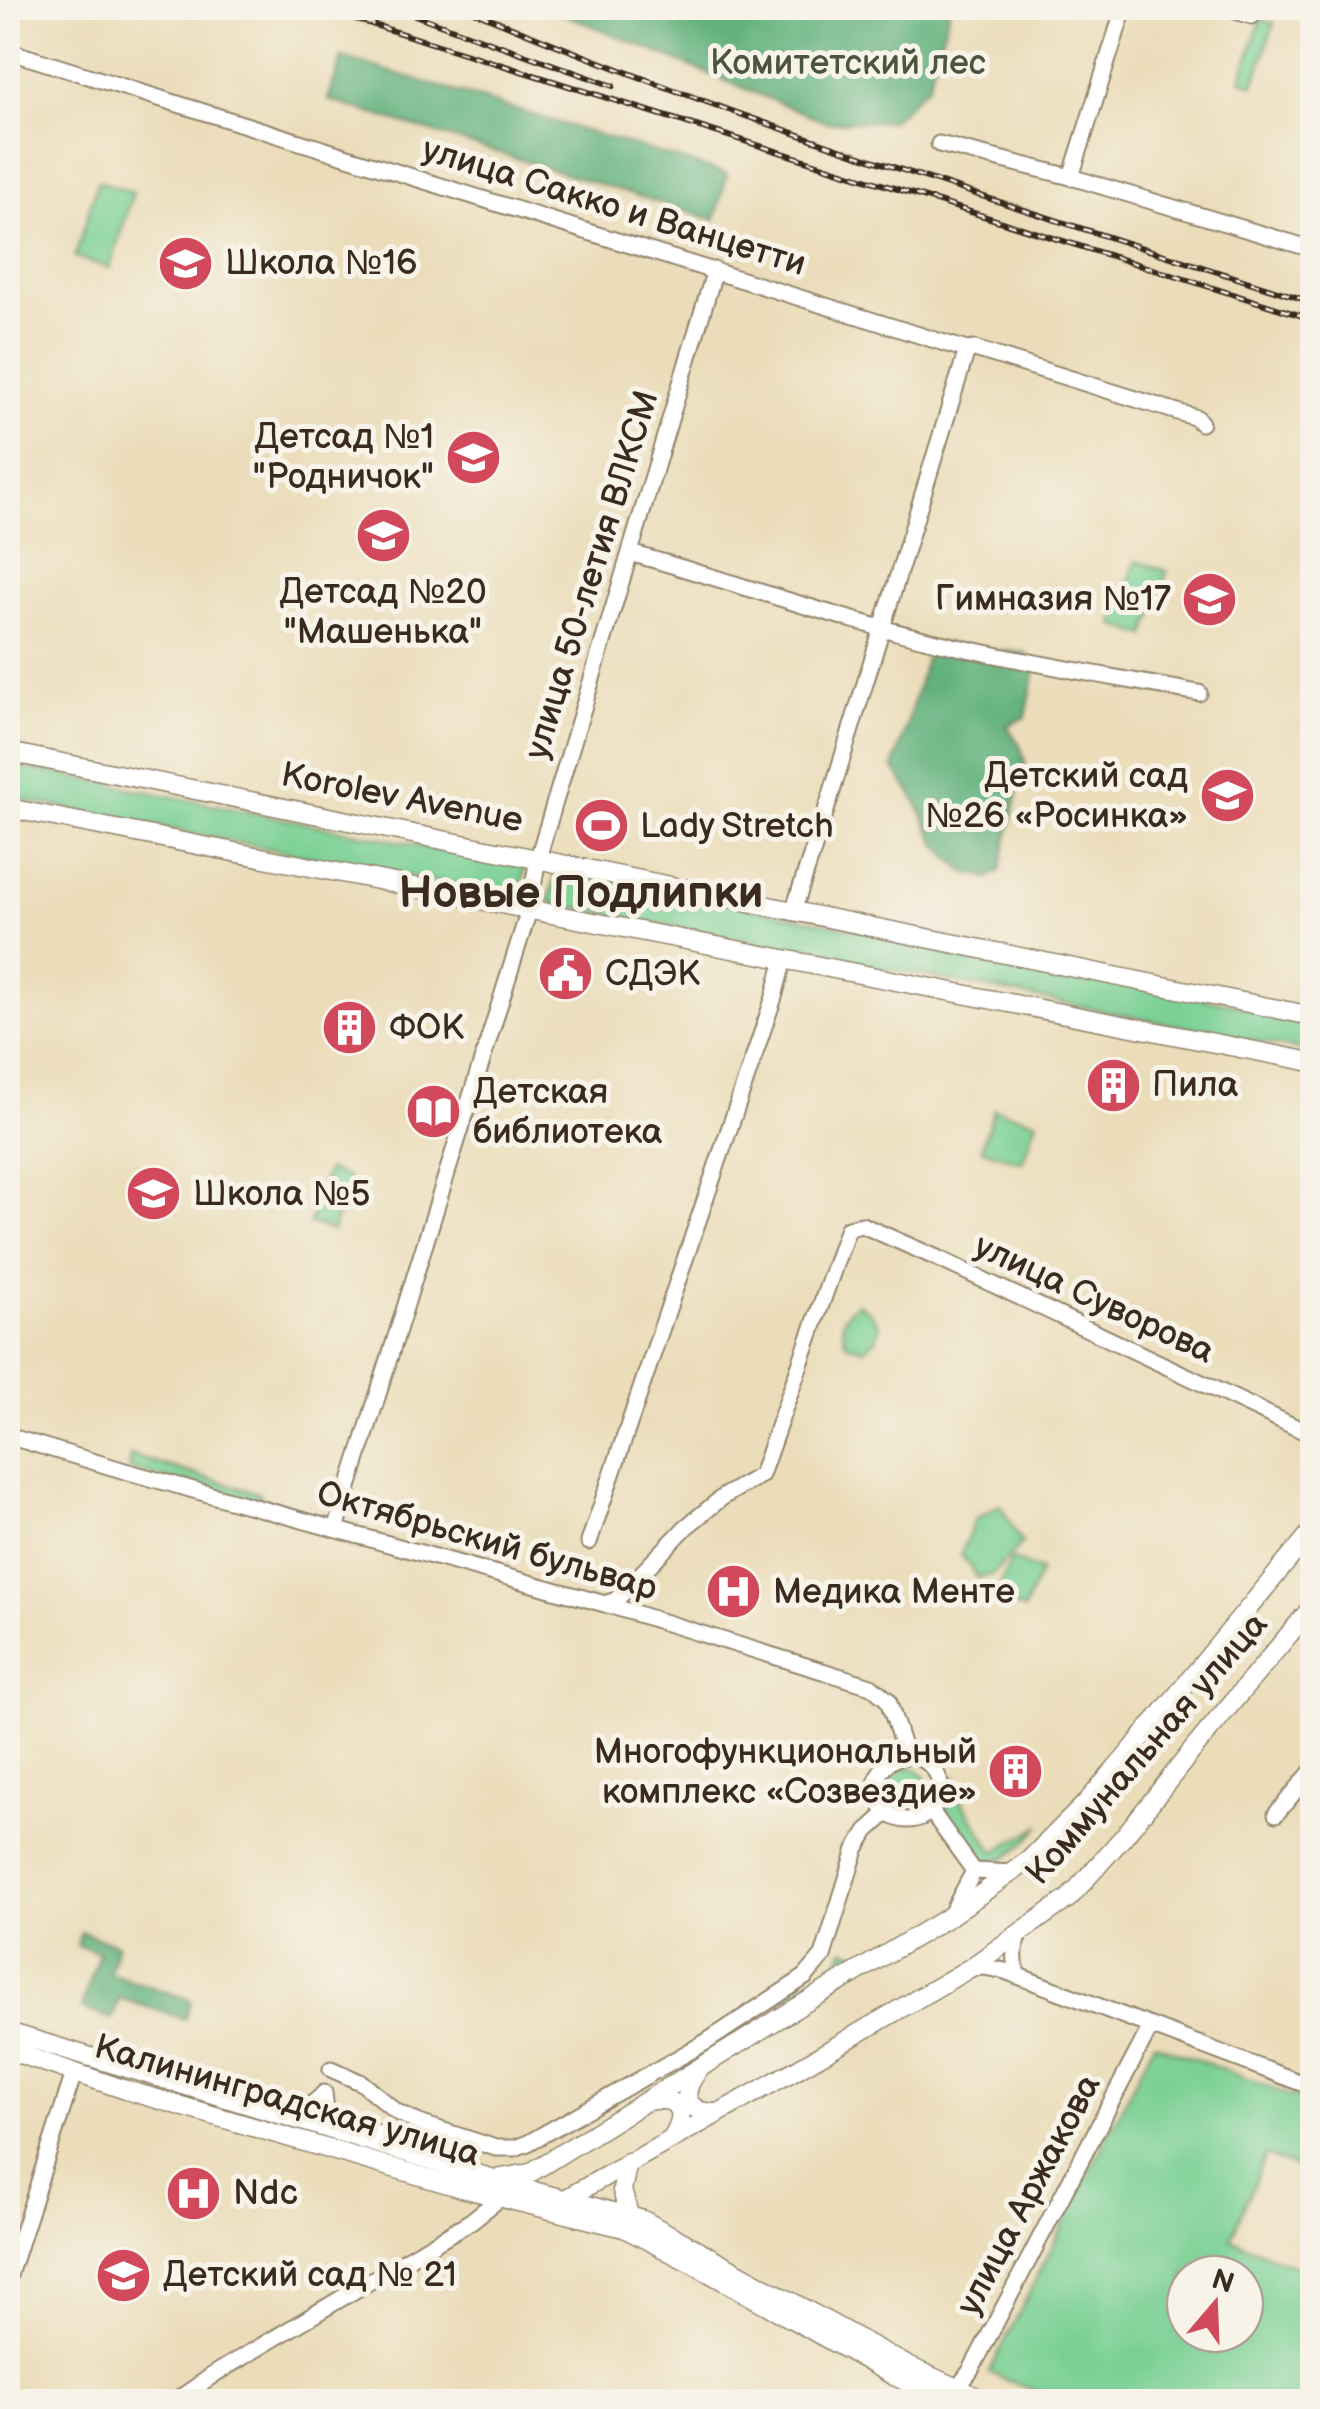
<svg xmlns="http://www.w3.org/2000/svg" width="1320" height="2409" font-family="'Balsamiq Sans',sans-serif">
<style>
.green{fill:#7ad094;stroke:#5a7d59;stroke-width:2.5;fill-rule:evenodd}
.forest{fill:#63b27e;stroke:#4f6e4e;stroke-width:2.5}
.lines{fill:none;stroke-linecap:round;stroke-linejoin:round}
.minor-casing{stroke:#93846c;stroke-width:19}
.major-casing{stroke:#93846c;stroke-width:21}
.minor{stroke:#fff;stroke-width:15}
.major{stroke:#fff;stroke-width:18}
.rail-casing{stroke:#3b2a1e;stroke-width:6}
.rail{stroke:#f7f3e8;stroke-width:2.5;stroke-dasharray:8;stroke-linecap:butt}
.labels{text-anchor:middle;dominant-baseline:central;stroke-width:10;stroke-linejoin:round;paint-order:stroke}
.park-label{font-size:35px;fill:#4b543c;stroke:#f7f3e8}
.street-label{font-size:35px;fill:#3b2a1e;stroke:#f7f3e8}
.poi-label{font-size:35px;fill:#3b2a1e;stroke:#f7f3e8;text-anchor:start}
.district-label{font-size:45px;font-weight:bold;fill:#3b2a1e;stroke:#f7f3e8}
</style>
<rect width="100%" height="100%" fill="#f7f3e8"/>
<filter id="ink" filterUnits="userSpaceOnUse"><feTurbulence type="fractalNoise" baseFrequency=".01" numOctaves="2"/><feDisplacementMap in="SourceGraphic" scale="20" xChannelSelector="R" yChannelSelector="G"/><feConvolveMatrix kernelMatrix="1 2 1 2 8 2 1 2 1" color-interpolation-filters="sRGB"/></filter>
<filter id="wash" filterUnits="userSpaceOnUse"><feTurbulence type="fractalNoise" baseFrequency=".0048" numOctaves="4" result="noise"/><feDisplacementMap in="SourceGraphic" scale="40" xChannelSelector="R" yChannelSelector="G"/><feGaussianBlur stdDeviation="2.25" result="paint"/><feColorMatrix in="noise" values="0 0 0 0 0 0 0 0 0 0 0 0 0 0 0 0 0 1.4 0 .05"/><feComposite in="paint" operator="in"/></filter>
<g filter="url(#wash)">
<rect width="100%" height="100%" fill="#ebddba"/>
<path class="green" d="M1261,19L1274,23L1254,85L1241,80Z
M98,181L133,192L110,268L75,257Z
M1136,561L1167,571L1146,636L1114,625Z
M8,764L523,866C526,878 521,888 513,897L8,797Z
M556,869L1312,1020V1052L549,902Z
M994,1109L1037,1121L1022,1162L981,1149Z
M327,1170L349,1178L332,1231L309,1223Z
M858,1303L872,1314L880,1327L875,1341L864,1349L846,1343C839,1323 841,1315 858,1303Z
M130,1455L261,1494L257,1504L129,1469Z
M1000,1505L1022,1543L993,1574L977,1578L961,1554L975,1519Z
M1011,1559L1040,1571L1024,1610L995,1598Z
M889 1786a19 19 0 1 1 38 0a19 19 0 1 1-38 0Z
M949,1776L954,1777L961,1788L956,1792L994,1852L1041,1825C1029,1838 1016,1855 998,1860C973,1866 949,1829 946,1808C945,1797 946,1786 949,1776Z
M844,1949L865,1956L793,2000L788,1994L840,1960Z
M1154,2043L1312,2104V2174L1265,2155L1231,2239L1312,2273V2401H1060L989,2373ZM1185,2274H1245V2334H1185Z"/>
<path class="forest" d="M549,8H950L928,85L891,121L826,122Z
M342,57L727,174L715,220L328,100Z
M949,643L958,657L1007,651L1026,653L1035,671L1026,717L1007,726L1020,745L1025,762L1000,871L989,878L963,871L936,843L916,801L893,767L907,725L929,646Z
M81,1932L117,1944L109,1973L191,2000L185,2019L119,1998L112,2019L81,2008L99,1953L77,1945Z"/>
</g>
<g filter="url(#ink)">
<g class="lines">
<defs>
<path id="minor" d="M1225,8L1252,16
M8,51L967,350L975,349L1197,418L1201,423
M939,144L1071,177L1312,249
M1071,177L1124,8
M630,553C736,582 839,620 945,644C1029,664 1115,677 1199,693
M793,912L830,798L967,350
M8,1436L125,1471L605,1604L871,1686L888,1700L906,1756
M336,1529L529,910L538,858L715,270
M589,1542L774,997L784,959
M605,1604L616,1600L686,1527L724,1496L761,1475L848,1228L862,1225L937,1258L1312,1435
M876 1788a32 32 0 1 1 64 0a32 32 0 1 1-64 0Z
M931,1811L974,1871L1013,1873
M1276,1814L1312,1771
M950,1916L974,1871
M970,1968L985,1967L1005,1971L1312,2087
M1017,1976C1014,1960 1013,1949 1020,1934
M331,2069L362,2083L397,2112L419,2123L496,2148H515L528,2143L706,2042L805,1977L823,1956L856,1849L867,1831L887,1813
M324,2093L326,2110L336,2120L384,2135L405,2147
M269,2107C295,2108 306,2114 324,2093
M8,2278L74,2073
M957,2389L971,2370L1151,2026
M174,2402L216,2373L471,2221L500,2198"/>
<path id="major" d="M8,752L1312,1016
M8,808L1312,1062
M8,2032L537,2192L643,2220L908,2366L988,2402
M8,2050L126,2090L462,2188L624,2228L695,2265L894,2376L952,2402
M697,2072C679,2096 687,2113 718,2113
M648,2101C681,2095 689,2113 671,2140
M628,2162L622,2190L629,2215
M495,2179L530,2173L788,2013L950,1916L1029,1860L1087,1802L1125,1758L1312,1531
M563,2200L792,2072L970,1968L1069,1898L1125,1835L1195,1747L1312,1607"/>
</defs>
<use href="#minor" class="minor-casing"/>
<use href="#major" class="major-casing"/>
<use href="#minor" class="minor"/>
<use href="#major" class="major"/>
<defs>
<path id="rail" d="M320,8L1312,319
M395,8L613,86
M466,8C741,124 1028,211 1312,302"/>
</defs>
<use href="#rail" class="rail-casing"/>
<use href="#rail" class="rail"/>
</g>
</g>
<defs>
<symbol id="school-disc" viewBox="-11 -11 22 22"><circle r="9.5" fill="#d1495b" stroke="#f7f3e8"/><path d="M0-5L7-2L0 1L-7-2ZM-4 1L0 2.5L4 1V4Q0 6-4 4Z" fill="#fff"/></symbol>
<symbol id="stadium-disc" viewBox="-11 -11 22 22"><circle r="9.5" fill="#d1495b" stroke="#f7f3e8"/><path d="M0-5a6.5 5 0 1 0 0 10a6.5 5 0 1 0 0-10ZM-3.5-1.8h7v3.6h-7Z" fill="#fff"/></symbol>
<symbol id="civic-disc" viewBox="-11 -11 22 22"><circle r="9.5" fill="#d1495b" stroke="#f7f3e8"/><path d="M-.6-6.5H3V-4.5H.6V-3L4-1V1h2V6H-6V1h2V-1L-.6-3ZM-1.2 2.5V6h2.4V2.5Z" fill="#fff"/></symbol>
<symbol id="building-disc" viewBox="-11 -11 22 22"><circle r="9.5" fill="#d1495b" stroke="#f7f3e8"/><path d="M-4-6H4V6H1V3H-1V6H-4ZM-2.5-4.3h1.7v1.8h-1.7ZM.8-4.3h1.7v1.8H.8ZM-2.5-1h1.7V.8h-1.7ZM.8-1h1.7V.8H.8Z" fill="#fff"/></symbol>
<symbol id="library-disc" viewBox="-11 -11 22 22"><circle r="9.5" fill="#d1495b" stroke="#f7f3e8"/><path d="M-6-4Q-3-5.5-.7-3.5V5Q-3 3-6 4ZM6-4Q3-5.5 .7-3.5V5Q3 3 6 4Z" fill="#fff"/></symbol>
<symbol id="hospital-disc" viewBox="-11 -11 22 22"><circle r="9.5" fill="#d1495b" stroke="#f7f3e8"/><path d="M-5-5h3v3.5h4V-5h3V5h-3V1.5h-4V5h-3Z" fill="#fff"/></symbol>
</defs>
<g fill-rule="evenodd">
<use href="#school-disc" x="154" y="232" width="63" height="63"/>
<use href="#school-disc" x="442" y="426" width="63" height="63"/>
<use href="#school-disc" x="352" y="504" width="63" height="63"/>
<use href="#school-disc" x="1178" y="568" width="63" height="63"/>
<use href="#school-disc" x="1196" y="764" width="63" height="63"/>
<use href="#stadium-disc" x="570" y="794" width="63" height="63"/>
<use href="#civic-disc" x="534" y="942" width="63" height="63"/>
<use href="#building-disc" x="318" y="996" width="63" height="63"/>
<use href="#building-disc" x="1082" y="1054" width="63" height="63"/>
<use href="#library-disc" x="402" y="1080" width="63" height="63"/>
<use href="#school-disc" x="122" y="1162" width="63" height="63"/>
<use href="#hospital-disc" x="702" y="1560" width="63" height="63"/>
<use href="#building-disc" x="984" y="1740" width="63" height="63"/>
<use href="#hospital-disc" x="162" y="2162" width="63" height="63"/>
<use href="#school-disc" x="92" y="2244" width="63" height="63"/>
</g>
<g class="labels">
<g class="park-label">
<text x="848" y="63">Комитетский лес</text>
</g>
<g class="street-label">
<text transform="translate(614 207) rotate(17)">улица Сакко и Ванцетти</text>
<text transform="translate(592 575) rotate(-73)">улица 50-летия ВЛКСМ</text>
<text transform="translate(402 798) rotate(11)">Korolev Avenue</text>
<text transform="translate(1094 1299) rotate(25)">улица Суворова</text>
<text transform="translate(487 1541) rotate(16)">Октябрьский бульвар</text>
<text transform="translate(1147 1749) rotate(-49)">Коммунальная улица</text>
<text transform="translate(287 2101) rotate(16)">Калининградская улица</text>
<text transform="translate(1029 2195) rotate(-62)">улица Аржакова</text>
</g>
<g class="poi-label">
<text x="225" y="263">Школа №16</text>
<text x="434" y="437" text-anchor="end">Детсад №1<tspan x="434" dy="40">"Родничок"</tspan></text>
<text x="383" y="592" text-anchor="middle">Детсад №20<tspan x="383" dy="40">"Машенька"</tspan></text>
<text x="1171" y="599" text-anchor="end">Гимназия №17</text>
<text x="1188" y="776" text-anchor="end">Детский сад<tspan x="1188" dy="40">№26 «Росинка»</tspan></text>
<text x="640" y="826">Lady Stretch</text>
<text x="605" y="974">СДЭК</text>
<text x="389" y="1028">ФОК</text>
<text x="1152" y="1085">Пила</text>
<text x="473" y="1092">Детская<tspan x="473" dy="40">библиотека</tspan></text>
<text x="193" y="1194">Школа №5</text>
<text x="773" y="1592">Медика Менте</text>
<text x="977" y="1752" text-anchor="end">Многофункциональный<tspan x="977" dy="40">комплекс «Созвездие»</tspan></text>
<text x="233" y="2193">Ndc</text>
<text x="163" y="2275">Детский сад № 21</text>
</g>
<g class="district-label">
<text x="581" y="893">Новые Подлипки</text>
</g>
</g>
<rect width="1320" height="2409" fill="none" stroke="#f7f3e8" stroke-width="40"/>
<g transform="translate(1215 2304) rotate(19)"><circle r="48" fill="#f7f3e8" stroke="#aca397" stroke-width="2.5"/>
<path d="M0-8L18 38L0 25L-18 38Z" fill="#d1495b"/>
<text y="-15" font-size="28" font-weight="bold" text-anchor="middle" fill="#3b2a1e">N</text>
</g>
</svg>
